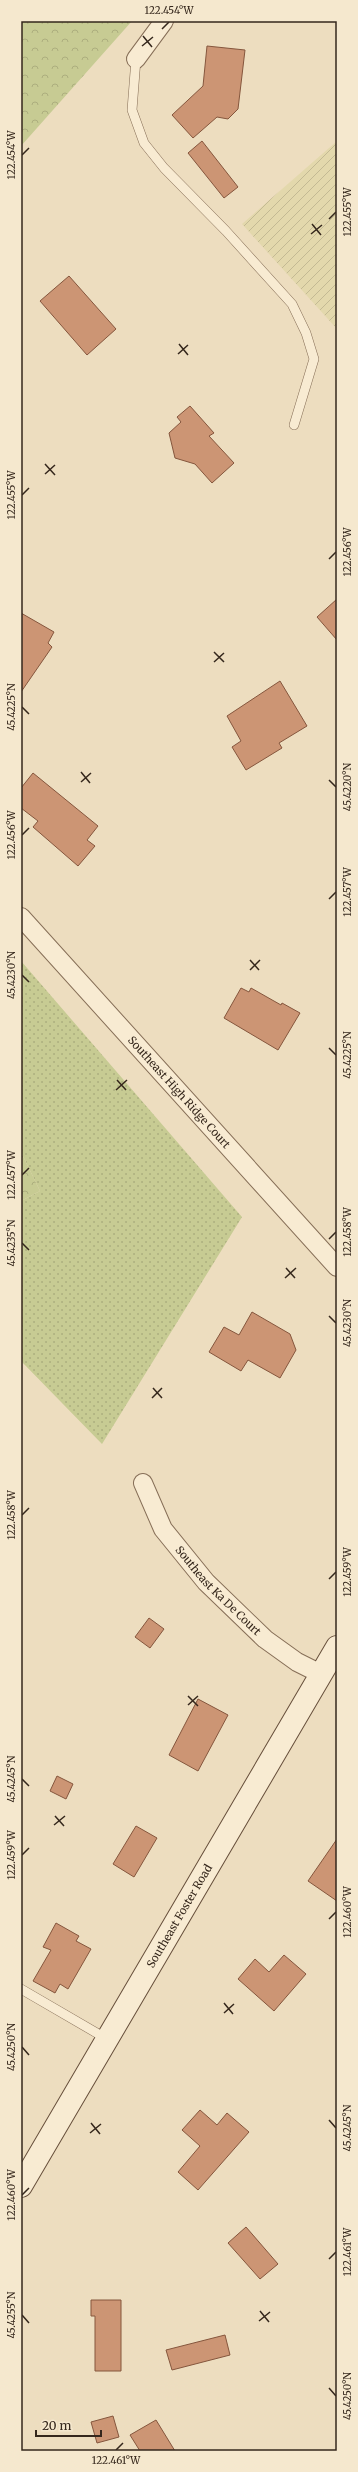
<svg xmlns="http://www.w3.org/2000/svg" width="358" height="2472" font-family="Merriweather,serif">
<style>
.farmland{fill:url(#farmland-furrows)}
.grass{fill:url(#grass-dots)}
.forest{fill:url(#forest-crowns)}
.building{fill:#cc9574;stroke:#85563d}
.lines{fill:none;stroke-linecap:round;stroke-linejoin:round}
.lane-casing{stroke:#866e57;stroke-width:10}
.street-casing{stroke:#866e57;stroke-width:20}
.secondary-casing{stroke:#674f3b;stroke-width:24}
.lane{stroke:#f8ebd2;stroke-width:9}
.street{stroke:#f8ebd2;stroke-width:18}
.secondary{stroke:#f8ebd2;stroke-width:22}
.ticks{fill:none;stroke:#35271c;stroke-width:1.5}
.labels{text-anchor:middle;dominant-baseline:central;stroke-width:3.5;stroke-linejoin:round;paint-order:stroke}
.street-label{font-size:11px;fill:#35271c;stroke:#f5e8ce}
.neatline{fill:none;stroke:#35271c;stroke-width:1.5}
.ticks-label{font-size:10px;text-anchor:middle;fill:#35271c}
</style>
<defs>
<pattern id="farmland-furrows" width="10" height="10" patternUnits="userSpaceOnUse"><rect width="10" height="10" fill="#e3d8ac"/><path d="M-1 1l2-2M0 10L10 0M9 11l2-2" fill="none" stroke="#c3b993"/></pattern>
<pattern id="grass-dots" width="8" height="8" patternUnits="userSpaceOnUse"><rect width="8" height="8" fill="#c7cb93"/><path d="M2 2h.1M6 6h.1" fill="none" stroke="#acae7e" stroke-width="1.8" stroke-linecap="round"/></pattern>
<pattern id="forest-crowns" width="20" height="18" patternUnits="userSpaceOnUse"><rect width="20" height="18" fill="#c7cb93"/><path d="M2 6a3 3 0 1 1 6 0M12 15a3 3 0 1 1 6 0" fill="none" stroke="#acae7e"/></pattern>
</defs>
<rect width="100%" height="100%" fill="#edddbf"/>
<path class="farmland" d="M337,141V329L242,224Z"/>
<path class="grass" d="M21,961L242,1217L102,1444L21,1361V1201L40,1191L21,1152Z"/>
<path class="forest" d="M21,21H132L21,146Z
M21,1152L40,1191L21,1201Z"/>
<path class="building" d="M207,46L245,50L238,109L228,119L217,117L193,138L172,115L203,86Z
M202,141L238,187L224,198L188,153Z
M69,276L116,329L87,355L40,301Z
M190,406L214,433L209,436L234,463L212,483L195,464L175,458L169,433L181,422L177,417Z
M337,599V640L317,617Z
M21,613L54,632L48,643L52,647L21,692Z
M280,681L307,726L279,743L282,748L246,770L232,747L241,741L227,716Z
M33,773L98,826L87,840L95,846L78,866L33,827L38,821L21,808V788Z
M241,988L249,992L251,988L281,1005L282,1003L300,1013L278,1050L224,1018Z
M252,1312L290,1334L296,1350L280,1378L248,1360L241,1371L209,1352L224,1327L239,1335Z
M149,1618L164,1629L150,1648L135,1637Z
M198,1699L228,1715L198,1771L169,1755Z
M57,1776L73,1784L66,1799L50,1791Z
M136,1826L157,1838L134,1877L113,1864Z
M337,1839V1901L308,1881Z
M56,1923L79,1936L76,1941L91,1949L68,1989L60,1984L55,1993L33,1981L51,1950L43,1947Z
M284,1955L306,1974L274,2011L238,1979L255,1959L269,1972Z
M200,2110L217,2125L227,2113L249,2132L198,2190L178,2172L200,2146L182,2130Z
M246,2227L278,2264L260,2279L228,2243Z
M91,2300H121V2371H95V2316H91Z
M225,2335L230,2355L172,2370L166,2350Z
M113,2416L119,2437L97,2443L91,2422Z
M156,2420L175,2451H140L130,2435Z"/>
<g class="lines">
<defs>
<path id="lane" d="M136,59L132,110L144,143L164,168L226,231L292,304L306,333L314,359L294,425
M21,1989L107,2039"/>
<g id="street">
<path d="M136,59L164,21"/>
<path id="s1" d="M21,917L337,1267"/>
<path id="s2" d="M143,1483L163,1529L206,1582L265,1639L297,1662L321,1674"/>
</g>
<g id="secondary">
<path id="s3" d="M21,2186L337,1647"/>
</g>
</defs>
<use href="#lane" class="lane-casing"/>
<use href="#street" class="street-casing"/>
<use href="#secondary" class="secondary-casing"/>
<use href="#lane" class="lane"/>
<use href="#street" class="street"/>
<use href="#secondary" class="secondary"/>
</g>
<path class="ticks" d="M162,29L169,22M143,36L152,47M142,46L153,37M22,155L29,148M329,219L336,212M312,224L321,235M311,234L322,225M179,344L188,355M178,354L188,345M45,464L55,475M45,474L55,465M22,495L29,488M329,559L336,552M214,652L224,662M214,662L224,653M22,707L29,714M81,772L90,783M329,780L336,787M81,782L91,773M22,835L29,828M329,899L336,892M250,960L259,970M250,970L260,960M22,975L29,982M329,1048L336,1055M117,1080L126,1090M116,1090L127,1080M22,1175L29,1168M329,1239L336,1232M22,1243L29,1250M286,1268L295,1278M285,1278L296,1268M329,1316L336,1323M153,1388L162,1398M152,1398L162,1388M22,1515L29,1508M329,1579L336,1572M188,1696L198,1706M188,1705L198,1696M22,1779L29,1786M55,1816L64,1826M54,1825L65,1816M22,1855L29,1848M329,1919L336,1912M224,2003L233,2014M224,2013L234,2004M22,2047L29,2055M329,2120L336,2128M91,2123L100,2134M90,2133L101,2124M22,2195L29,2188M329,2259L336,2252M260,2311L269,2322M22,2315L29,2323M259,2321L270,2312M329,2388L336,2396M116,2450L123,2443"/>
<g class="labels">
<g class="street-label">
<text stroke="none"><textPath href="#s1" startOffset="236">Southeast High Ridge Court</textPath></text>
<text stroke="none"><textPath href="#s2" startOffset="133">Southeast Ka De Court</textPath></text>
<text stroke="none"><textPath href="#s3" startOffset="313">Southeast Foster Road</textPath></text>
</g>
</g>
<rect width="358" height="2472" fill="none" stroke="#f5e8ce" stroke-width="44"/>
<path d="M36 2430v6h65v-6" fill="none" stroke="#35271c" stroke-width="2"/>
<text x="42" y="2430" font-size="12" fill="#35271c" stroke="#f5e8ce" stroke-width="3" paint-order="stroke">20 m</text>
<rect x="22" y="22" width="314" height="2428" class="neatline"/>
<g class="ticks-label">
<text x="169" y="14">122.454°W</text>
<text transform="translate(11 155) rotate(-90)" y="4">122.454°W</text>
<text transform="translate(347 212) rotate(-90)" y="4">122.455°W</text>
<text transform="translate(11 495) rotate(-90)" y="4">122.455°W</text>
<text transform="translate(347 552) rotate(-90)" y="4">122.456°W</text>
<text transform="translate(11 707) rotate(-90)" y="4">45.4225°N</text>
<text transform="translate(347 787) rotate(-90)" y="4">45.4220°N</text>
<text transform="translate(11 835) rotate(-90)" y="4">122.456°W</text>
<text transform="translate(347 892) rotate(-90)" y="4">122.457°W</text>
<text transform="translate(11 975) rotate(-90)" y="4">45.4230°N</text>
<text transform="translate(347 1055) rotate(-90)" y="4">45.4225°N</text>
<text transform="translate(11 1175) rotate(-90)" y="4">122.457°W</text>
<text transform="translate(347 1232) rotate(-90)" y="4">122.458°W</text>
<text transform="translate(11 1243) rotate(-90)" y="4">45.4235°N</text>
<text transform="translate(347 1323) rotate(-90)" y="4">45.4230°N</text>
<text transform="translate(11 1515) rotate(-90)" y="4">122.458°W</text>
<text transform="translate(347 1572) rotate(-90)" y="4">122.459°W</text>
<text transform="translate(11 1779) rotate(-90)" y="4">45.4245°N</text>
<text transform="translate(11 1855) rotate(-90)" y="4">122.459°W</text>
<text transform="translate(347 1912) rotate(-90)" y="4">122.460°W</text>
<text transform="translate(11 2047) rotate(-90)" y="4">45.4250°N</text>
<text transform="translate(347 2128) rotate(-90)" y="4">45.4245°N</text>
<text transform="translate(11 2195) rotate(-90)" y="4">122.460°W</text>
<text transform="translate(347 2252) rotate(-90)" y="4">122.461°W</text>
<text transform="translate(11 2315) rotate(-90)" y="4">45.4255°N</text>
<text transform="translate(347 2396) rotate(-90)" y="4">45.4250°N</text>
<text x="116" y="2464">122.461°W</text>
</g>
</svg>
